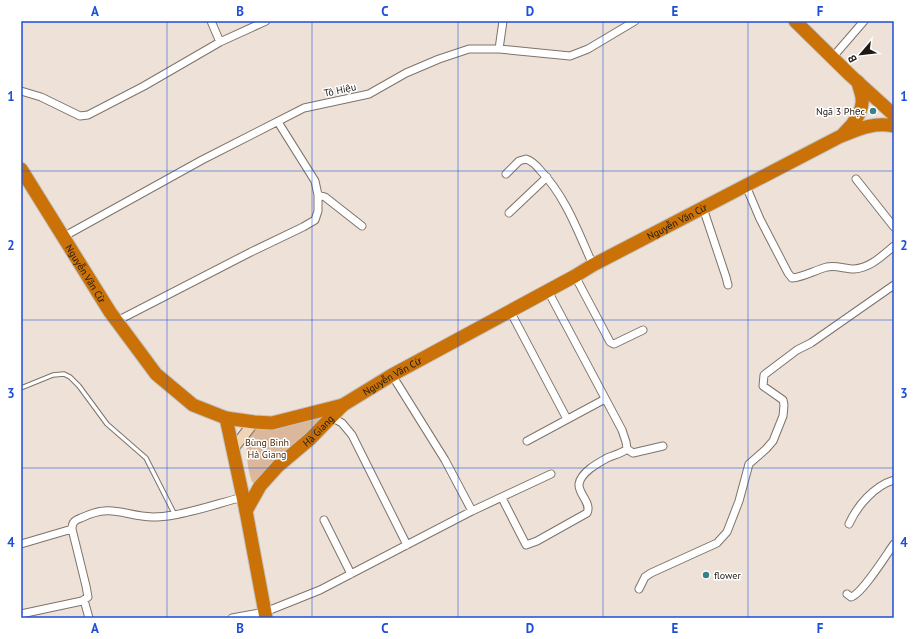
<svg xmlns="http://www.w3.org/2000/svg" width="915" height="639" font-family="'PT Sans',sans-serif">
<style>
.green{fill:#dbb89c}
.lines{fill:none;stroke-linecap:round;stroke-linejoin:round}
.lane-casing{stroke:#7e736a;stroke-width:5.5}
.street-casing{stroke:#7e736a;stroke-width:9}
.secondary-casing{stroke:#7e736a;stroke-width:12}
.highway-casing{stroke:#c4c3c2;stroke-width:15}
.lane{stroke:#fff;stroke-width:3.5}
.street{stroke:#fff;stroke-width:7}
.secondary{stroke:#efd5b5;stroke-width:10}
.highway{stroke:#ca7207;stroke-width:13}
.grid{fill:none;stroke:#1d4ed8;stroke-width:1;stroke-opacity:0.55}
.poi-dot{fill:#398286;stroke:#fff;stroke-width:1.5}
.labels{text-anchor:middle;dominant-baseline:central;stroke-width:3;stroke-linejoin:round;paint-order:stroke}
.street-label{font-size:10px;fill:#1d1915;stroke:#fff}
.poi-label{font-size:10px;fill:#1d1915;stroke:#fff;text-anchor:end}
.park-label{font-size:10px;fill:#502d0a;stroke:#fff}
.neatline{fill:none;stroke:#1d4ed8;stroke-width:1.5}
.grid-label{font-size:13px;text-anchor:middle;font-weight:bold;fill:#1d4ed8}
</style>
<rect width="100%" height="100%" fill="#eee2d8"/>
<path class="green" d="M323,417L326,418L256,483L252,482C247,468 242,437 256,428L282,426Z"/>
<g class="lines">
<defs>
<path id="lane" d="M21,388L53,375L64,374L70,377L79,386L107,424L146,458L175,515"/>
<path id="street" d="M211,21L220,42
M499,49L503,21
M832,58L864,21
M21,91L41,97L80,116L88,115L144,86L220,42L266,21
M506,174L519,161L526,159C532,161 536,165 540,170C566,197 578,232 593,265
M856,179L894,227
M746,186L760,219L788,273L792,278C804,277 815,270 827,267C836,265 845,269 854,269C870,268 882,256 894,246
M318,195L325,197L362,226
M703,208L726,277L728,285
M509,213L547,177
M63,237L202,160L304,108L369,94L406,73L439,59L469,49H499L570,56L588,49L635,21
M575,276L610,342L614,344L643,330
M548,291L622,430L626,442L627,449
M510,311L567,419
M117,321L251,252L303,227L315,220L318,211V195L315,181L278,122
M392,375L445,460L472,511
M333,418L342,423L352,435L407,545
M527,441L605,399
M627,449L633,453L663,446
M502,498L526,545L537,541L587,513C592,503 578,494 579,484C581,472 598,463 607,458C613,455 621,454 627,449
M324,520L351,574
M849,524C857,506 874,486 894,480
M21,544L72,529
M639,589L645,577L651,573L717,543L727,532L739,501L749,464L766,449L773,441L783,416L784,405L783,400L763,386L764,375L797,350L811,343L894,285
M847,594L851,597C862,594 886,555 894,544
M84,600L89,618
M21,614L82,601L88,597L86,586L72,529C72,522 75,520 81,518C112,503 123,516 153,517C160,517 168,516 174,515C197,511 220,503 243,497
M232,618L265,612L320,590L472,511L551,474"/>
<path id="secondary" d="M233,449L254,422"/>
<g id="highway">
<path d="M795,21L850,75L894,115"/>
<path d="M844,133C853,125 864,111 862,97C861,92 859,87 858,82"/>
<path id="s1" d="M21,169L110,312L156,374L193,405L226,418L254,422L272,423L343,405L392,375L575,276L593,265L839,137C859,129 873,122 894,126"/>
<path d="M226,418L246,511L266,618"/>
<path id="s2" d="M246,511L260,486L278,466L310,439L343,405"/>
</g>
</defs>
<use href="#lane" class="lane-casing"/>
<use href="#street" class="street-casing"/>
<use href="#secondary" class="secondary-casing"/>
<use href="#highway" class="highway-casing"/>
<use href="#lane" class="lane"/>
<use href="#street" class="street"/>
<use href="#secondary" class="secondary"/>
<use href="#highway" class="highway"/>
</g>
<path class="grid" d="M167,21V618M312,21V618M458,21V618M603,21V618M748,21V618M21,171H894M21,320H894M21,468H894"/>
<g class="poi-dot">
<circle cx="873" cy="111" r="4"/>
<circle cx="706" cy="575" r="4"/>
</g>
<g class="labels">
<g class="street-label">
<text transform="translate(340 90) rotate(-12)">Tô Hiệu</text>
<text stroke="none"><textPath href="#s1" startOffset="830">Nguyễn Văn Cừ</textPath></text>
<text stroke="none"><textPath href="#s1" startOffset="123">Nguyễn Văn Cừ</textPath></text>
<text stroke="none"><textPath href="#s1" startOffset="506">Nguyễn Văn Cừ</textPath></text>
<text stroke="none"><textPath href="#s2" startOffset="109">Hà Giang</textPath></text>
</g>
<g class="poi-label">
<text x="865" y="111">Ngã 3 Phẹc</text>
<text x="714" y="575" text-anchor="start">flower</text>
</g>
<g class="park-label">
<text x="267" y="442">Bùng Binh<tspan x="267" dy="12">Hà Giang</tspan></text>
</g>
</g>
<rect width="915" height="639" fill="none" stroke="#ffffff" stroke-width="44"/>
<g transform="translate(861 54) rotate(242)" stroke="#ffffff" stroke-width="3" paint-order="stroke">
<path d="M0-3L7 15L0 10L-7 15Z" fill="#1d1915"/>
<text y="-6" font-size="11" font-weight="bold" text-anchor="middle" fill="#1d1915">B</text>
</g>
<rect x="22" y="22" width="871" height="595" class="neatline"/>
<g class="grid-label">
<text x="95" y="16">A</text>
<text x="240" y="16">B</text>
<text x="385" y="16">C</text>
<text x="530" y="16">D</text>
<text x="675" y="16">E</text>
<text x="820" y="16">F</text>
<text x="11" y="101">1</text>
<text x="904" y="101">1</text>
<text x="11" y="250">2</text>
<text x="904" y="250">2</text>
<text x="11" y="398">3</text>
<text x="904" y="398">3</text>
<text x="11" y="547">4</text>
<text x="904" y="547">4</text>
<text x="95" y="633">A</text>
<text x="240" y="633">B</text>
<text x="385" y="633">C</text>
<text x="530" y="633">D</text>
<text x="675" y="633">E</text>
<text x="820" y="633">F</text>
</g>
</svg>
